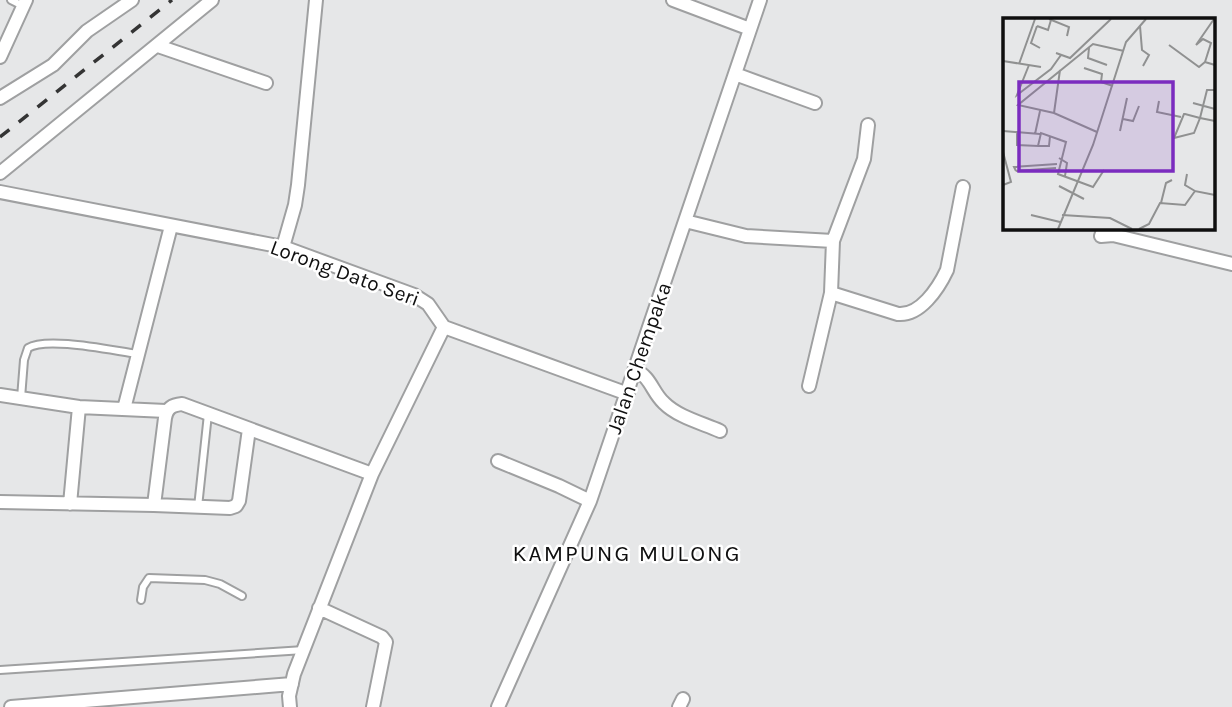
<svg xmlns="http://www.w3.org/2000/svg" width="1232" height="707" font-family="Karla,sans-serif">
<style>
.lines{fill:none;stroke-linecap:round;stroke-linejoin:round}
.lane-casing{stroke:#9fa0a1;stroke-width:10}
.street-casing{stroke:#9fa0a1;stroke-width:16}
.lane{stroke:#fff;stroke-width:6}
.street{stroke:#fff;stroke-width:12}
.rail{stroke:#343434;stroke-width:3.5;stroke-dasharray:12 12;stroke-linecap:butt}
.labels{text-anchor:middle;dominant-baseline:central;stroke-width:5;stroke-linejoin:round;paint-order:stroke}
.street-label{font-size:21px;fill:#0f0f0f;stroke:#fff}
.neighbourhood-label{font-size:23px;letter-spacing:2px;fill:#0f0f0f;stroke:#fff}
.inset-road{fill:none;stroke:#909191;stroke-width:2}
.view{fill:#7b2cbf;fill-opacity:0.15;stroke:#7b2cbf;stroke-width:3.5}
.inset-edge{fill:none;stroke:#0f0f0f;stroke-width:3.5}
</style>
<rect width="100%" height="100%" fill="#e6e7e8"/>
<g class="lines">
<defs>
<path id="lane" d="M11,0L23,6
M21,398L24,360L28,348C47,336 114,351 138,354
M198,507L208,414
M141,600L143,587L149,578L205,580L220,584L242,596
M0,670L304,650"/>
<path id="street" d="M673,0L750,29
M158,46L266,83
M0,57L26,0
M735,74L815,103
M0,98L53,65L87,31L132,0
M0,173L212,0
M0,192L283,247L414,295L428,304L444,327L628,394
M685,221L746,236L833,241
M1104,228L1101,236L1113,235L1232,264
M283,247L295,205L298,185L316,0
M831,293L898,314C920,316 938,289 947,270L963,187
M635,370C651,377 652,392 664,403C678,417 702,423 720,431
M809,386L831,293L833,241L864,159L868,125
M0,395L79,407L166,411
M124,409L171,226
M498,461L559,486L590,501
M372,474L444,327
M0,502L154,505L165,418C167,408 172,405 182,404L372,474L294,674L289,696L290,707
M70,504L79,407
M154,505L230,508L236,506L239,501L249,429
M319,608L382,637L386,642L373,707
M11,707L292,684
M498,707L590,501L760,0
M679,707L683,699"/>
</defs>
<use href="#lane" class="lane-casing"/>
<use href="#street" class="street-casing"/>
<use href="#lane" class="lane"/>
<use href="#street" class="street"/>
<path class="rail" d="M0,137L172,0"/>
</g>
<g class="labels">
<g class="street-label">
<text transform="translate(345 273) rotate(20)">Lorong Dato Seri</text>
<text transform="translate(639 358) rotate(-71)">Jalan Chempaka</text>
</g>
<g class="neighbourhood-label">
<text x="627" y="553">KAMPUNG MULONG</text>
</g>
</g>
<g transform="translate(1003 18)">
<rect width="212" height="212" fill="#e6e7e8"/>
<path class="inset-road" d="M46,1L66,9L64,18M34,8L28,25L37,30M34,8L45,12L48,2M137,8L139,32L146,37L140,48M166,27L196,49L202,44M193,27L200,21L208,25L202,44L212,47M193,27L211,1M86,30L85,40L104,47M53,35L67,40L108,1M0,43L38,49M16,46L32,1M26,47L14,77L48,51L58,37M81,50L99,56L98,64L110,68M212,72H204L197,100L191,115L171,120L181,96H182L197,100L212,103M156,83L154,94L178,99M190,85L212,91M51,95L57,52M120,101L130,103L136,88M0,113L37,116M14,113V127L35,128L38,115L63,124L55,156L90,169L101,152M117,113L124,80M94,114L51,95L15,87L90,26L121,33M32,116L37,93M35,128H46L47,118M0,134L8,164L0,167M56,140L64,145L62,158M13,153L11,149L54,146M13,153L53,150M184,156L182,167L192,173M56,168L81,181M158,185L163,165L169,162M28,197L57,204M59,197L107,200L129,211M55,211L90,127L123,24L143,1M136,211L146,206L157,185L182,187L192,173L212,177"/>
<path class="view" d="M16,64H170V153H16Z"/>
<rect width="212" height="212" class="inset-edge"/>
</g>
</svg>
